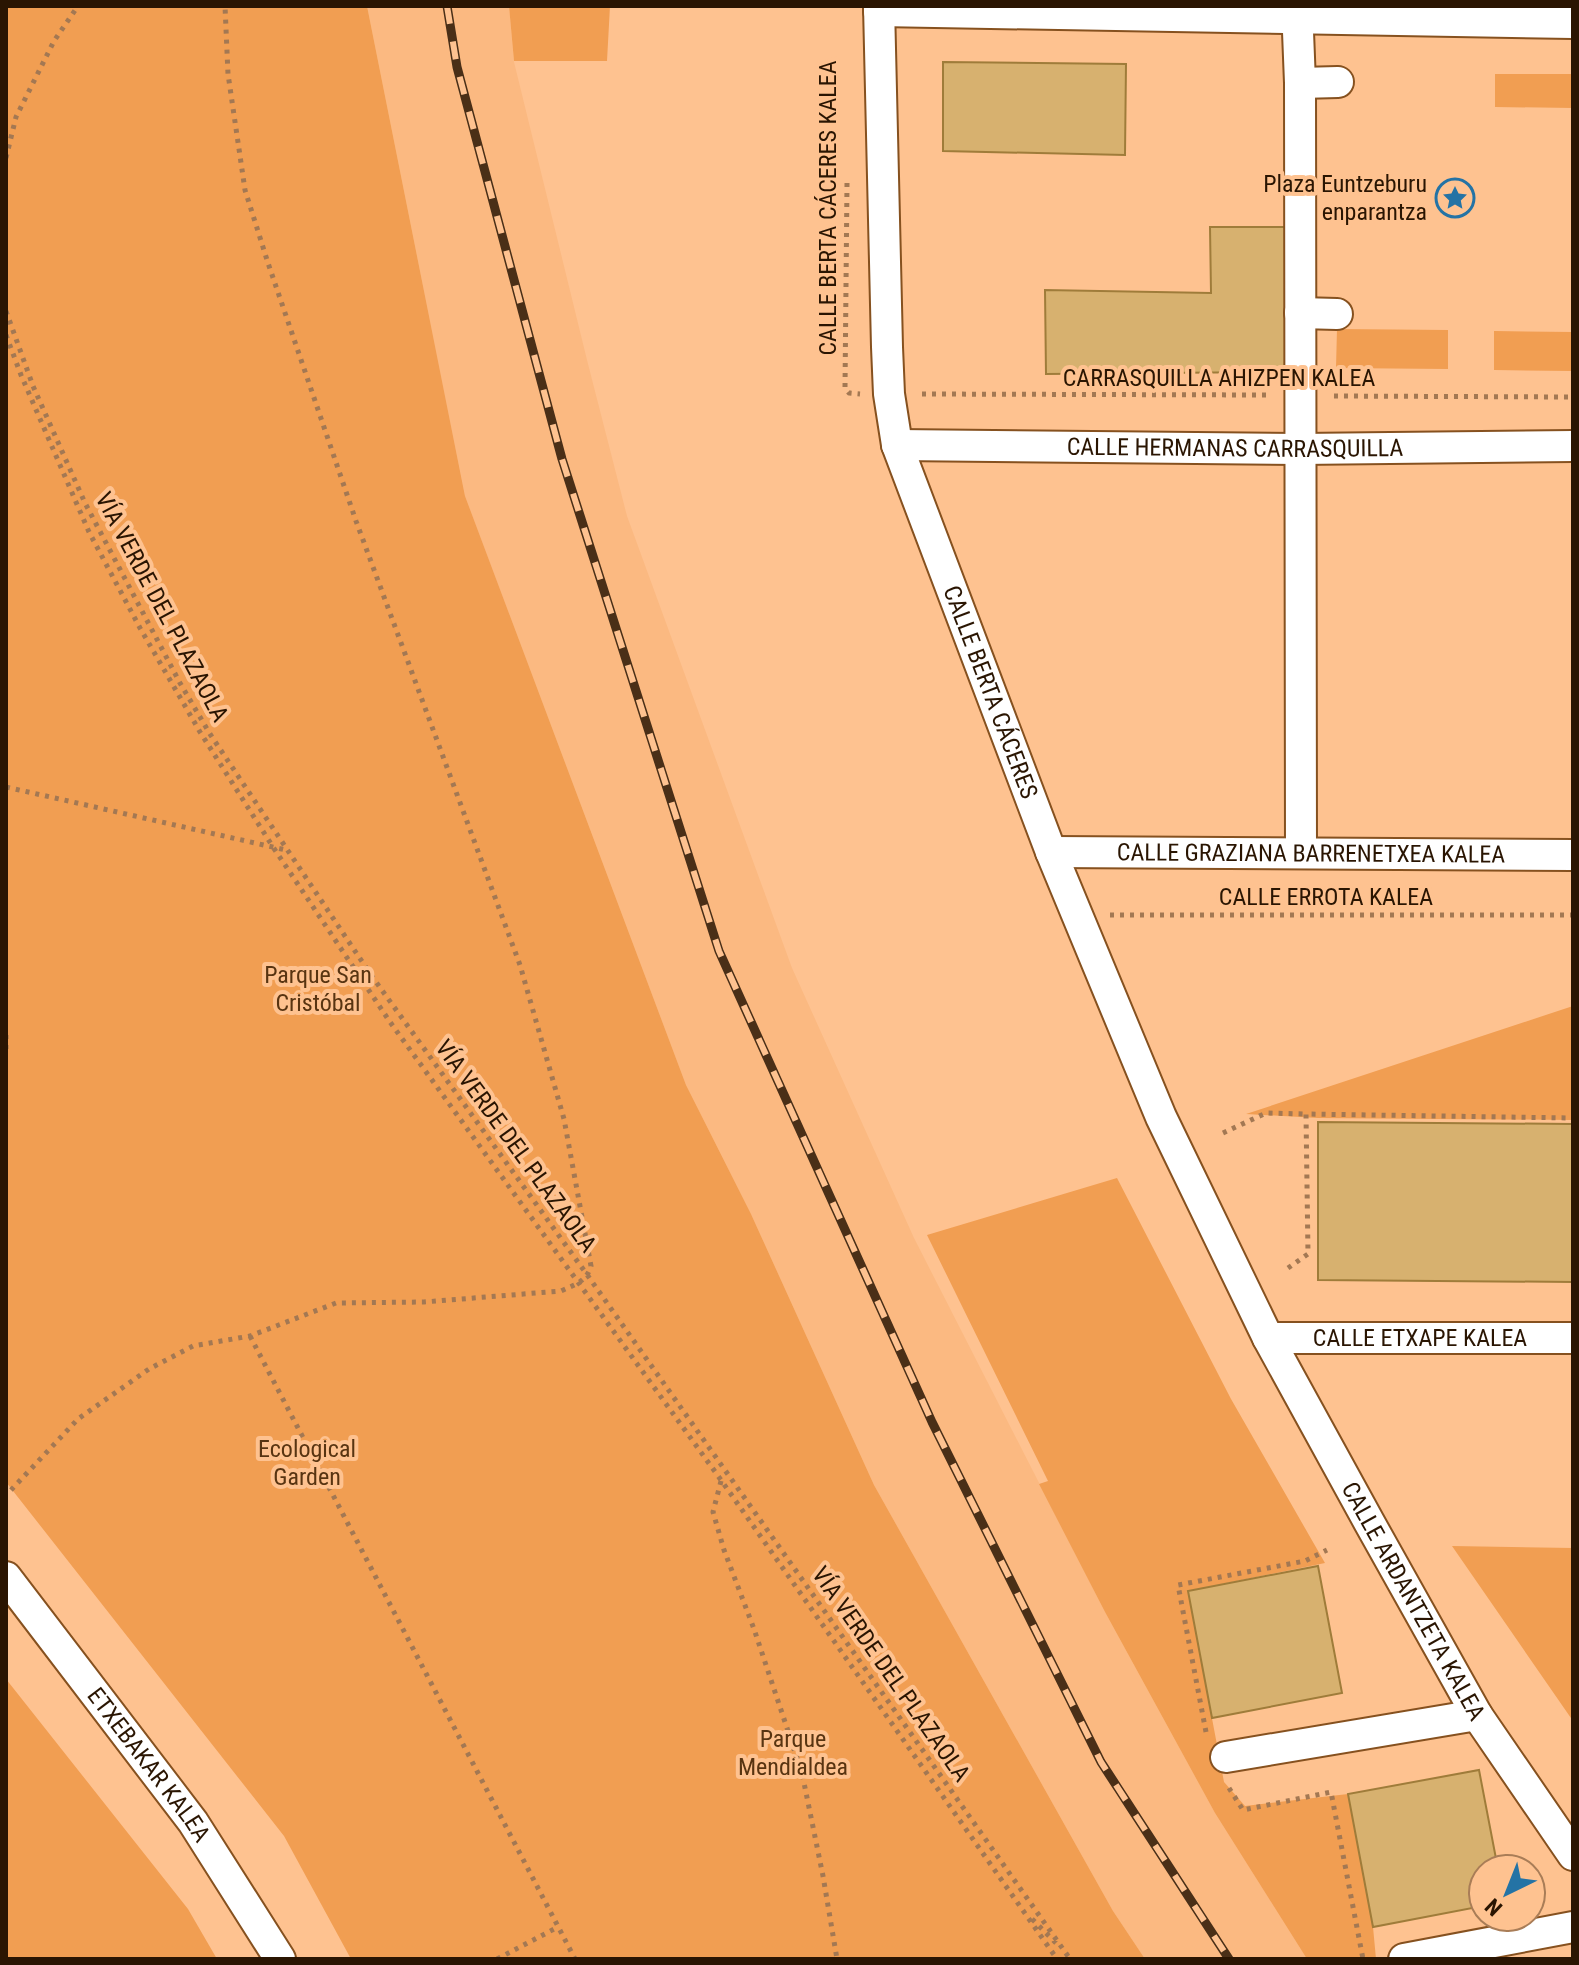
<svg xmlns="http://www.w3.org/2000/svg" width="1579" height="1965" font-family="'Roboto Condensed',sans-serif">
<style>
.built{fill:#fbb981}
.green{fill:#f19e52}
.building{fill:#d7b16f;stroke:#9f7c3a;stroke-width:2}
.lines{fill:none;stroke-linecap:round;stroke-linejoin:round}
.street-casing{stroke:#86511f;stroke-width:34}
.path{stroke:#a37853;stroke-width:5;stroke-dasharray:4 6;stroke-linecap:butt}
.street{stroke:#fff;stroke-width:30}
.rail-casing{stroke:#4a2f17;stroke-width:9}
.rail{stroke:#fec290;stroke-width:6;stroke-dasharray:18;stroke-linecap:butt}
.labels{text-anchor:middle;dominant-baseline:central;stroke-width:8;stroke-linejoin:round;paint-order:stroke}
.poi-label{font-size:24px;fill:#2a1502;stroke:#fec290;text-anchor:end}
.street-label{font-size:24px;fill:#2a1502;stroke:#fec290}
.park-label{font-size:24px;fill:#583411;stroke:#fec290}
</style>
<rect width="100%" height="100%" fill="#fec290"/>
<path class="built" d="M367,6H509L514,62L587,360L627,516L792,968L914,1238L1105,1612L1215,1813L1307,1959H1145L1113,1911L874,1485L751,1214L686,1085L465,496Z"/>
<path class="green" d="M6,6H367L465,496L686,1085L751,1214L874,1485L1113,1911L1145,1959H351L284,1836L6,1482Z
M509,6H610L607,61H514Z
M1495,74H1573V108L1495,107Z
M1337,329L1448,330V369L1336,368Z
M1494,331L1573,332V371L1494,370Z
M1573,1006V1120L1318,1118L1246,1114Z
M1117,1178L1231,1399L1325,1563L1188,1591L1224,1782L1245,1806L1348,1794L1373,1927L1376,1959H1307L1215,1813L1105,1612L1039,1484L1048,1481L927,1235Z
M1452,1546L1573,1548V1721Z
M6,1679L188,1909L217,1959H6Z"/>
<path class="building" d="M943,62L1126,64L1125,155L943,151Z
M1210,227H1287V372L1046,374L1045,290L1211,293Z
M1318,1122L1573,1124V1282L1318,1280Z
M1318,1566L1342,1693L1212,1718L1188,1591Z
M1479,1770L1498,1869H1483V1906L1373,1927L1348,1794Z"/>
<g class="lines">
<defs>
<g id="street">
<path id="s1" d="M879,6L887,347L889,394L897,445L1051,852L1161,1117L1268,1338L1369,1522L1477,1715L1573,1855"/>
<path d="M1297,6L1300,83L1301,853"/>
<path d="M879,11L1573,23"/>
<path d="M1300,83L1338,82"/>
<path d="M1300,313L1337,314"/>
<path id="s2" d="M897,445L1300,449L1573,446"/>
<path id="s3" d="M1051,852L1573,855"/>
<path id="s4" d="M1268,1338H1573"/>
<path id="s5" d="M6,1577L193,1822L280,1959"/>
<path d="M1226,1757L1477,1715"/>
<path d="M1404,1959L1573,1927"/>
</g>
</defs>
<use href="#street" class="street-casing"/>
<path class="path" d="M6,158L16,117L54,41L78,6
M847,183L845,388L849,393L860,394
M6,311L33,386L85,503L180,683L210,734L371,975L588,1276L1070,1959
M6,335L21,375L89,532L140,628L200,732L273,847L390,1022L721,1480L1057,1959
M922,394L1268,395
M1334,396L1573,397
M6,787L286,850
M1110,915H1573
M6,1035V1052
M1223,1133L1266,1113L1306,1114
M1288,1268L1308,1254L1306,1114L1573,1118
M250,1336L575,1959
M721,1481L713,1512L724,1550L754,1629L802,1773L823,1876L837,1959
M11,1490L78,1419L149,1369L193,1346L250,1336L336,1303L424,1302L561,1291C576,1284 586,1282 591,1266L564,1119L520,965L356,521L268,263L245,190L228,74L225,6
M1206,1732L1178,1585L1305,1561L1327,1550
M1229,1788L1243,1810L1331,1792L1363,1959
M1032,1919L1056,1943
M497,1959L558,1927"/>
<use href="#street" class="street"/>
<defs>
<path id="rail" d="M447,6L457,67L562,459L719,951L932,1422L1101,1762L1229,1959"/>
</defs>
<use href="#rail" class="rail-casing"/>
<use href="#rail" class="rail"/>
</g>
<defs>
<symbol id="sight-ring" viewBox="-11 -11 22 22"><circle r="9.5" fill="#fec290" stroke="#2473a5" stroke-width="1.5"/><path d="M0-6L1.8-2.2L6-1.7L2.9 1.2L3.7 5.4L0 3.3L-3.7 5.4L-2.9 1.2L-6-1.7L-1.8-2.2Z" fill="#2473a5"/></symbol>
</defs>
<g fill-rule="evenodd">
<use href="#sight-ring" x="1433" y="176" width="44" height="44"/>
</g>
<g class="labels">
<g class="poi-label">
<text x="1427" y="184">Plaza Euntzeburu<tspan x="1427" dy="28">enparantza</tspan></text>
</g>
<g class="street-label">
<text transform="translate(828 208) rotate(-90)">CALLE BERTA CÁCERES KALEA</text>
<text x="1219" y="378">CARRASQUILLA AHIZPEN KALEA</text>
<text stroke="none"><textPath href="#s2" startOffset="338">CALLE HERMANAS CARRASQUILLA</textPath></text>
<text transform="translate(162 607) rotate(62)">VÍA VERDE DEL PLAZAOLA</text>
<text stroke="none"><textPath href="#s1" startOffset="704">CALLE BERTA CÁCERES</textPath></text>
<text stroke="none"><textPath href="#s3" startOffset="260">CALLE GRAZIANA BARRENETXEA KALEA</textPath></text>
<text x="1326" y="897">CALLE ERROTA KALEA</text>
<text transform="translate(516 1146) rotate(54)">VÍA VERDE DEL PLAZAOLA</text>
<text stroke="none"><textPath href="#s4" startOffset="152">CALLE ETXAPE KALEA</textPath></text>
<text stroke="none"><textPath href="#s1" startOffset="1708">CALLE ARDANTZETA KALEA</textPath></text>
<text transform="translate(891 1674) rotate(55)">VÍA VERDE DEL PLAZAOLA</text>
<text stroke="none"><textPath href="#s5" startOffset="236">ETXEBAKAR KALEA</textPath></text>
</g>
<g class="park-label">
<text x="318" y="975">Parque San<tspan x="318" dy="28">Cristóbal</tspan></text>
<text x="307" y="1449">Ecological<tspan x="307" dy="28">Garden</tspan></text>
<text x="793" y="1739">Parque<tspan x="793" dy="28">Mendialdea</tspan></text>
</g>
</g>
<rect width="1579" height="1965" fill="none" stroke="#2a1502" stroke-width="16"/>
<g transform="translate(1507 1893) rotate(223)"><circle r="38" fill="#fec290" stroke="#a97d57" stroke-width="2"/>
<path d="M0-6L14 30L0 20L-14 30Z" fill="#2473a5"/>
<text y="-12" font-size="22" font-weight="bold" text-anchor="middle" fill="#2a1502">N</text>
</g>
</svg>
